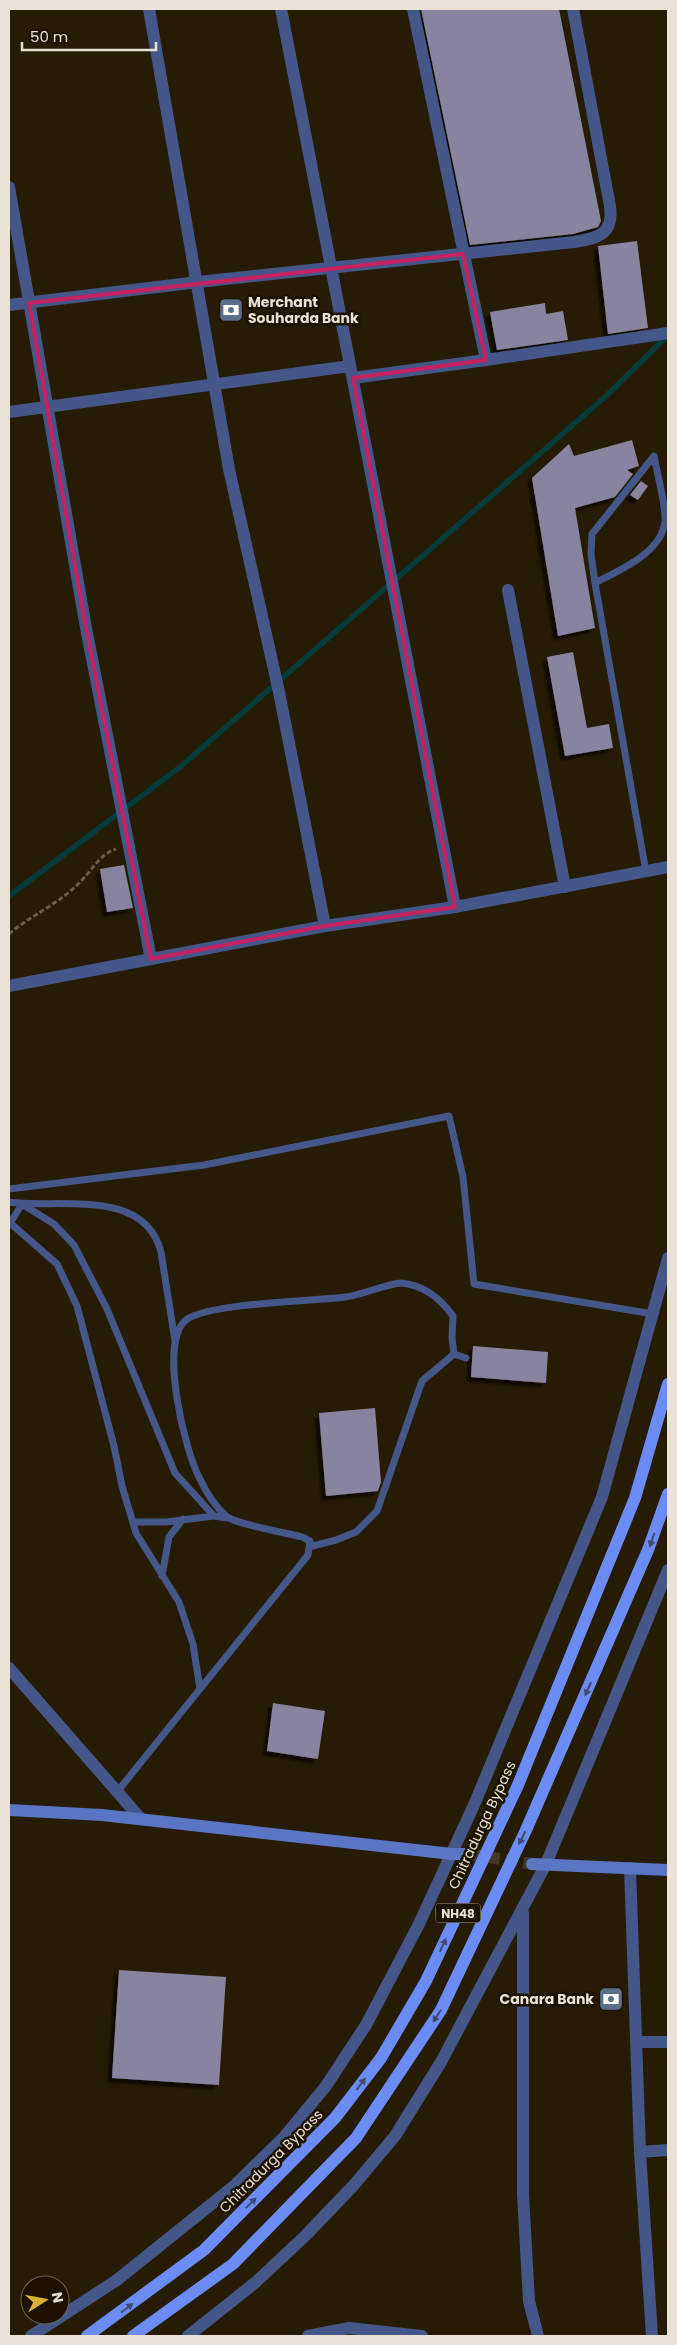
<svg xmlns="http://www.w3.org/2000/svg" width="677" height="2345" font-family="Poppins,sans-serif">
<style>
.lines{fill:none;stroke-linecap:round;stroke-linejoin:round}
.stream{stroke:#063b3b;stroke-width:5.5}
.building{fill:#88849f;filter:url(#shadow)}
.secondary-tunnel{stroke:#433923;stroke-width:12;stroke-dasharray:12 6;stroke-linecap:butt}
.path{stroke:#685e4a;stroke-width:3;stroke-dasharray:5 2.5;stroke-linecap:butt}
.service{stroke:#455688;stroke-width:7}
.minor{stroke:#455688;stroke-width:12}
.tertiary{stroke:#455688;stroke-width:12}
.secondary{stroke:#5b75c5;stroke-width:12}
.primary{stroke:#6c8cf5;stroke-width:12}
.oneway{fill:#41496e}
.marked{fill:none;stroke:#c42261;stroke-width:4;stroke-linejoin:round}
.labels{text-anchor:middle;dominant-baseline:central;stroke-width:5;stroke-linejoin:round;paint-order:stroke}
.shield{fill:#1d1200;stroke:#aca494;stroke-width:1}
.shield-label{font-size:12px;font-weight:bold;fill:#eae2d4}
.poi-label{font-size:14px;font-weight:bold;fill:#eae2d4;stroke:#1d1200;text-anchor:start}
.street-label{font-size:14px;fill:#eae2d4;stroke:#1d1200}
</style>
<defs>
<filter id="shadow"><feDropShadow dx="-4.5" dy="4.5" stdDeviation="1" flood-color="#0009"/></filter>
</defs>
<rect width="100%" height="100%" fill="#261b04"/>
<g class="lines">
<path class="stream" d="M9,896L180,767L606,396L668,335"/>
</g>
<path class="building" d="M421,9H559L601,221L598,227L573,234L470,245Z
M637,241L648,328L608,334L598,246Z
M545,303L546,314L563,311L568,340L497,350L490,312Z
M632,440L639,466L627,470L633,474L615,497L575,508L595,628L558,636L532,478L569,444L574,456Z
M641,481L648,486L638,500L630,495Z
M573,652L587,728L609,724L613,748L565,756L547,657Z
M124,865L133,908L107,912L100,869Z
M473,1346L548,1352L546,1383L471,1377Z
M375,1408L381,1482L378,1491L326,1496L319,1413Z
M273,1703L325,1711L318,1759L267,1751Z
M119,1970L226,1977L219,2085L112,2078Z"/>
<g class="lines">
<path class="secondary-tunnel" d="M470,1854L532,1864"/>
<path class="path" d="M9,934C31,915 61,903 82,880C93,869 100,854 116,849"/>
<path class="service" d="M595,583L591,554L592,534L654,456C657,473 666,505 665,521C662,553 619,570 595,583L646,872
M9,1189L204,1165L449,1116L463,1177L474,1284L653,1314
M9,1202C59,1209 144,1187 161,1252L175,1341
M9,1222L57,1264L77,1306L114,1446L122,1486L136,1533L179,1602L193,1644L200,1689
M9,1225L22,1204L54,1224L74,1245L107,1309L175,1473L214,1516L227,1518
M133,1522H166L214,1516
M309,1547L336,1540L356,1532L377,1511L422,1381L454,1354
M162,1576L169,1537L183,1519
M117,1792L308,1555L310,1541L302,1537C288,1533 234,1524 226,1516C215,1506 206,1492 200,1479C185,1452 158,1342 186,1320C207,1303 314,1301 346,1297C360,1295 391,1283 401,1283C424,1285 440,1298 453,1316L452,1338L454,1354L466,1358"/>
<path class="minor" d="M149,9L229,469L279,692L325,926
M281,9L455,907
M9,187L86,628L151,959
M9,305L198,282L574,242C599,238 614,234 610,206L573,9
M486,360L668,333
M9,412L350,366
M508,590L565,887
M9,986L325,926L455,907L668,867
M630,1868L640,2152L668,2150
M523,1913V2195L529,2301L538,2336
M636,2042H668
M640,2152L652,2336
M31,2336L117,2280L234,2186L284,2137L326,2086L366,2025L418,1926L474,1805L602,1497L668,1258
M188,2336L256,2282L305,2236L353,2186L395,2136L441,2062L546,1864L668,1570
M308,2336L349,2328L422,2336"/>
<path class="tertiary" d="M353,378L486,360L413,9
M9,1668L141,1819"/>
<path class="secondary" d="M9,1810L102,1815L452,1854H470
M532,1864L668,1870"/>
<path class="primary" d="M87,2336L204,2250L335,2118L381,2058L426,1981L518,1785L635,1498L668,1384
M133,2336L233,2264L356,2138L441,2010L526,1830L648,1550L668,1494"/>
</g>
<defs><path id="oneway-solid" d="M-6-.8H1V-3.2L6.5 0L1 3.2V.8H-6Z" transform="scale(1.25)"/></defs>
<g class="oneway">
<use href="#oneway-solid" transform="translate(652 1540) rotate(109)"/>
<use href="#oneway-solid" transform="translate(588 1689) rotate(114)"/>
<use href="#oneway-solid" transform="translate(522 1838) rotate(115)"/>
<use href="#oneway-solid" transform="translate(443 1945) rotate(-65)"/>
<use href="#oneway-solid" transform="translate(437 2016) rotate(123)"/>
<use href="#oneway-solid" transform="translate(361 2084) rotate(-53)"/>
<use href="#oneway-solid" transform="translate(251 2203) rotate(-45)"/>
<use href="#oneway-solid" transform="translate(127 2308) rotate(-37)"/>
</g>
<path class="marked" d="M463,254L486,360L353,378L455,907L325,926L151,959L86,628L29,303Z"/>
<defs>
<symbol id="bank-square" viewBox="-11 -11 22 22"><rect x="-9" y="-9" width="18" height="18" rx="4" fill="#5c6f8a" stroke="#1d1200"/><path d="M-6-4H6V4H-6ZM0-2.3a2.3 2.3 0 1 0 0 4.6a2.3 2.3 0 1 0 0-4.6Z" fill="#fff"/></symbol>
</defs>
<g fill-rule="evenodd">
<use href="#bank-square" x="217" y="296" width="28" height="28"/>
<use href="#bank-square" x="597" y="1985" width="28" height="28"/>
</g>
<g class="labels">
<rect class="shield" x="435.5" y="1903.5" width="45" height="19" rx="4"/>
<g class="shield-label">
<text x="458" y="1913">NH48</text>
</g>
<g class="poi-label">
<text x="248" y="302">Merchant<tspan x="248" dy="16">Souharda Bank</tspan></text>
<text x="594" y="1999" text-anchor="end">Canara Bank</text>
</g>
<g class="street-label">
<text transform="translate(482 1825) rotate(-65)">Chitradurga Bypass</text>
<text transform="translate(271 2161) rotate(-45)">Chitradurga Bypass</text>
</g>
</g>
<rect width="677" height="2345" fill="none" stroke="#eae2d4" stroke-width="20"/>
<g transform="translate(45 2300) rotate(79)"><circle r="24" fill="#1d1200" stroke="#6f6555"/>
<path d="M0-4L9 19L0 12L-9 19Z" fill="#ddb133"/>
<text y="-8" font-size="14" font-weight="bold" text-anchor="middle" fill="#eae2d4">N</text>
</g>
<path d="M22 42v8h134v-8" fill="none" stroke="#eae2d4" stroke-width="2.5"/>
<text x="30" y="42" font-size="15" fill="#eae2d4" stroke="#1d1200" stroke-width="4" paint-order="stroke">50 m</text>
</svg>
